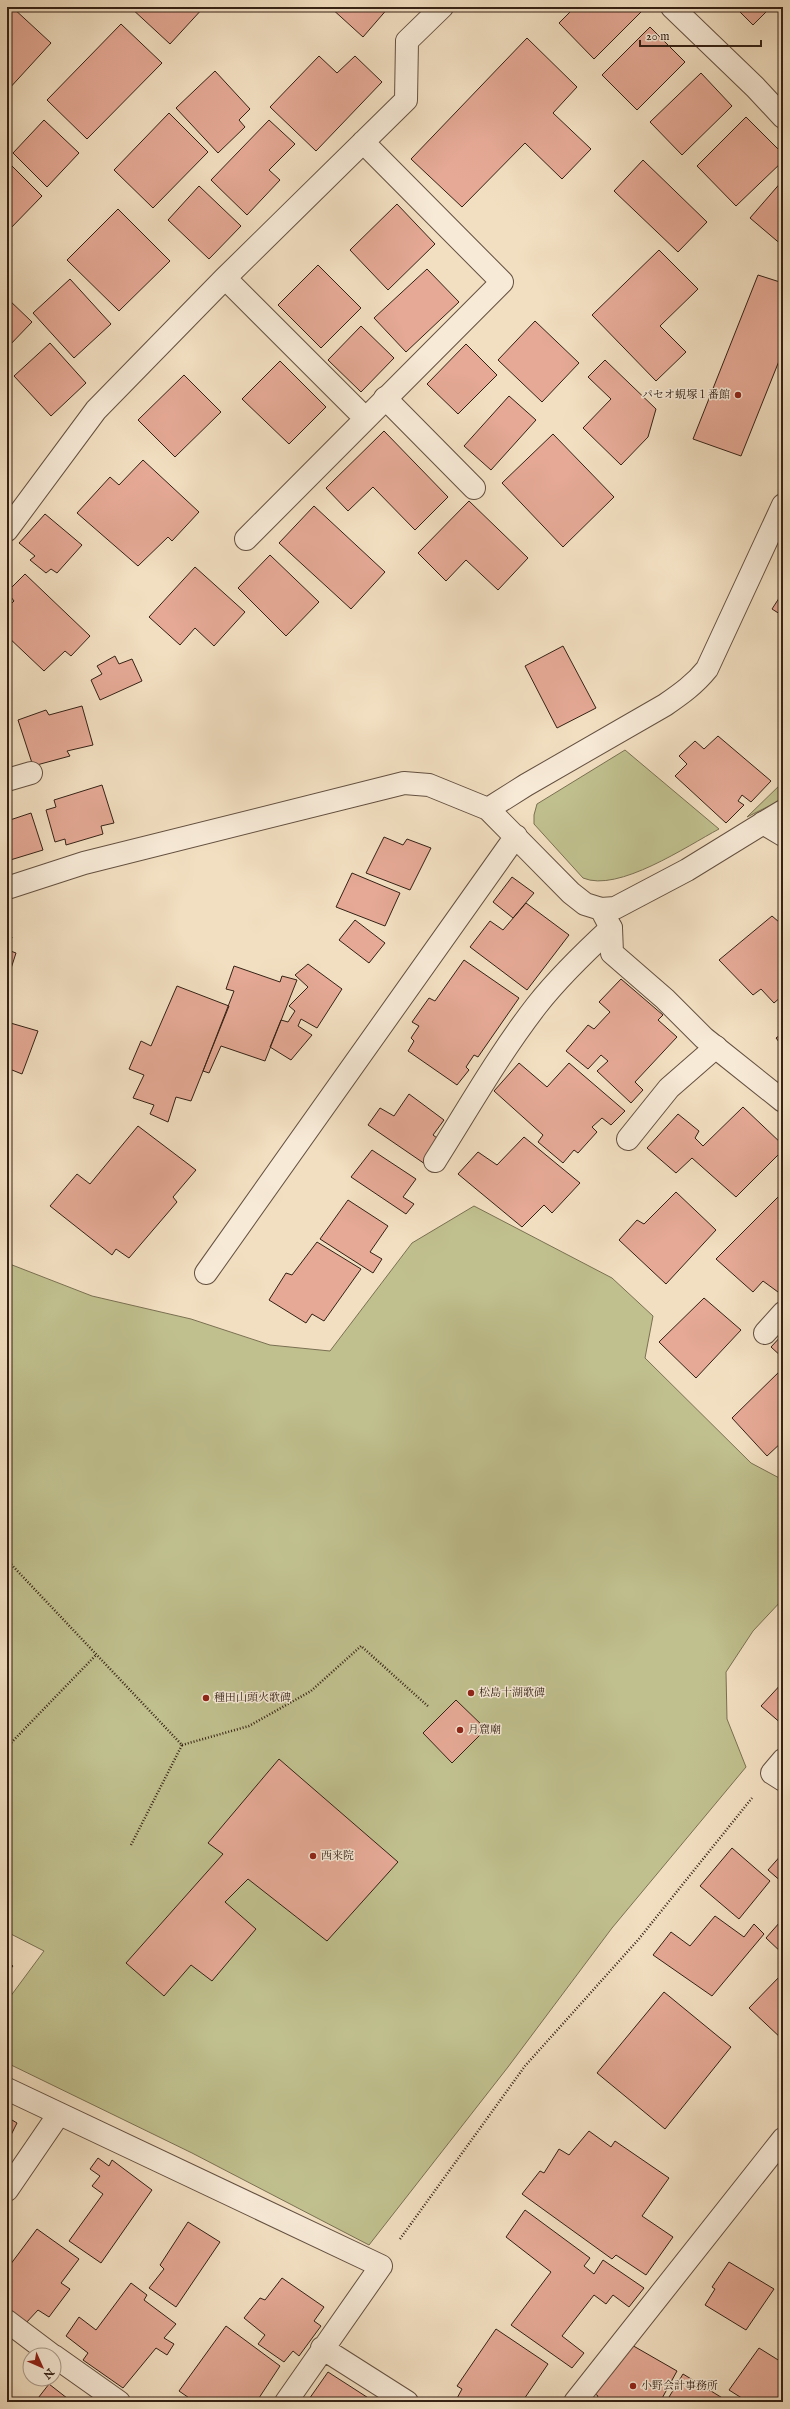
<svg xmlns="http://www.w3.org/2000/svg" width="790" height="2409" font-family="'IM FELL English','Noto Serif JP',serif">
<style>
.green{fill:#c0c08e;stroke:#7a7052}
.building{fill:#e5a995;stroke:#342115}
.lines{fill:none;stroke-linecap:round;stroke-linejoin:round}
.service-casing{stroke:#645040;stroke-width:24}
.minor-casing{stroke:#645040;stroke-width:24}
.path{stroke:#342115;stroke-width:2.5;stroke-dasharray:1 2;stroke-linecap:butt}
.service{stroke:#f7ead7;stroke-width:22}
.minor{stroke:#f7ead7;stroke-width:22}
.poi-dot{fill:#8f2418;stroke:#f7ead7;stroke-width:1.5}
.labels{text-anchor:middle;dominant-baseline:central;stroke-width:3;stroke-linejoin:round;paint-order:stroke}
.poi-label{font-size:11px;fill:#342115;stroke:#f7ead7;text-anchor:start}
</style>
<rect width="100%" height="100%" fill="#f2dfc1"/>
<filter id="stains"><feTurbulence type="fractalNoise" baseFrequency=".005" numOctaves="4"/><feColorMatrix values="0 0 0 0 .2 0 0 0 0 .09 0 0 0 0 .02 0 0 0 .5 -.17"/></filter>
<radialGradient id="worn" r=".72"><stop offset=".6" stop-color="#630" stop-opacity="0"/><stop offset="1" stop-color="#630" stop-opacity=".3"/></radialGradient>
<path class="green" d="M625,750L719,829C687,846 618,893 583,878L534,824V815L537,804Z
M783,782V799L747,817Z
M474,1206L612,1278L653,1316L645,1358L751,1463L783,1480V1599L753,1631L726,1672L727,1719L746,1767L612,1928L508,2067L369,2245L192,2153L7,2063V2001L44,1951L7,1932V1263L92,1296L191,1319L270,1345L330,1351L412,1243Z"/>
<path class="building" d="M7,7H12L51,43L7,91Z
M130,7H204L170,44Z
M330,7H389L363,37Z
M575,7H637L641,12L594,59L559,23Z
M735,7H771L753,25Z
M121,24L162,63L87,139L47,100Z
M650,27L685,62L637,110L602,75Z
M527,38L577,87L553,113L591,149L562,179L525,143L462,207L411,159Z
M319,56L337,73L355,56L382,82L316,151L270,107Z
M215,71L250,109L239,120L245,127L218,153L176,108Z
M701,73L732,106L682,155L650,122Z
M169,113L208,152L153,208L114,170Z
M746,117L783,154V161L736,206L697,166Z
M44,120L79,153L47,187L13,153Z
M269,120L295,144L269,170L280,180L247,215L211,180Z
M643,160L707,222L678,252L614,191Z
M7,161L42,196L7,232Z
M783,180V246L750,218Z
M199,186L241,226L209,259L168,220Z
M397,204L435,244L388,290L350,250Z
M118,209L170,261L119,311L67,260Z
M659,250L698,289L660,326L686,352L656,381L592,315Z
M318,265L361,308L321,348L278,305Z
M427,269L459,302L406,352L374,318Z
M758,275L783,283V351L741,456L693,439Z
M70,279L111,324L74,358L33,313Z
M7,298L32,322L7,348Z
M535,321L579,363L542,402L498,360Z
M361,326L394,358L361,392L328,360Z
M50,343L86,383L51,416L14,376Z
M466,344L497,375L458,414L427,384Z
M605,360L656,409L648,437L621,465L583,428L611,399L588,377Z
M280,361L326,407L289,444L242,399Z
M184,375L221,412L175,457L138,420Z
M509,396L536,420L491,470L464,446Z
M384,431L448,497L415,530L373,487L348,511L326,488Z
M553,434L614,497L563,547L502,483Z
M143,460L199,512L172,541L168,537L138,566L77,513L110,477L119,485Z
M469,501L528,558L498,590L466,560L446,581L418,553Z
M314,506L385,572L351,609L279,543Z
M45,514L82,545L57,573L51,569L46,573L30,560L35,556L19,543Z
M270,555L319,602L286,636L238,588Z
M195,567L245,612L214,646L195,628L180,645L149,617Z
M25,574L90,636L71,656L65,651L44,671L7,636V608L14,601L7,592Z
M783,592V616L772,609Z
M563,646L596,708L557,728L525,666Z
M115,656L119,664L132,659L142,681L100,700L91,680L102,674L97,666Z
M82,706L93,745L67,751L70,756L33,766L18,720L46,710L49,715Z
M718,736L771,781L751,802L742,795L738,801L744,805L726,823L675,776L687,764L679,756L695,741L704,749Z
M102,785L114,823L101,826L103,834L66,845L65,839L55,842L46,810L56,807L54,800Z
M31,813L43,850L7,861V821Z
M384,837L403,845L407,839L431,848L410,890L366,873Z
M352,873L400,893L385,926L336,907Z
M512,877L534,893L513,918L493,902Z
M526,903L569,935L527,990L470,947L490,921L503,930Z
M772,916L779,922L783,918V995L774,1003L761,989L753,995L719,960Z
M355,920L385,943L369,963L339,940Z
M7,935L12,937L8,950L16,953L7,981Z
M464,960L519,998L478,1057L474,1055L466,1067L469,1070L457,1085L408,1051L414,1041L411,1038L419,1026L412,1022L429,998L435,1001Z
M308,964L342,989L317,1028L301,1019L298,1026L312,1035L291,1060L270,1047L281,1020L288,1022L295,1011L289,1006L308,987L295,975Z
M234,966L280,982L282,976L297,980L265,1061L221,1046L209,1073L203,1071L234,991L226,989Z
M621,979L663,1015L658,1020L677,1037L635,1082L643,1090L631,1103L597,1071L608,1061L601,1055L588,1069L566,1051L588,1025L594,1029L610,1012L599,1002Z
M177,986L229,1006L191,1101L176,1097L168,1122L150,1114L154,1105L133,1098L144,1075L129,1069L141,1041L151,1046Z
M7,1022L38,1031L22,1074L7,1068Z
M783,1033V1047L776,1038Z
M519,1063L547,1087L569,1063L625,1111L611,1125L602,1118L592,1127L597,1132L578,1153L574,1150L563,1163L538,1142L543,1135L494,1091Z
M409,1094L444,1120L433,1135L441,1141L425,1164L368,1125L380,1108L394,1116Z
M743,1107L783,1145V1150L736,1197L692,1158L676,1173L647,1148L678,1114L699,1131L695,1138L703,1146Z
M138,1126L196,1170L173,1197L177,1202L129,1258L116,1249L112,1255L50,1206L77,1174L90,1184Z
M524,1137L580,1183L552,1213L544,1205L522,1227L458,1174L478,1152L497,1165Z
M372,1150L416,1179L403,1197L414,1204L406,1214L351,1177Z
M676,1192L716,1230L666,1284L619,1240L637,1220L644,1224Z
M783,1192V1287L778,1292L763,1281L753,1292L716,1259Z
M348,1200L388,1226L370,1252L382,1259L373,1273L320,1239Z
M317,1242L361,1269L324,1321L312,1314L306,1323L269,1300L286,1273L292,1275Z
M704,1298L741,1330L696,1378L659,1342Z
M783,1334V1358L771,1347Z
M782,1369L783,1441L767,1456L732,1418Z
M783,1682V1725L761,1706Z
M456,1700L486,1729L452,1763L423,1733Z
M279,1759L398,1862L327,1941L248,1879L225,1902L256,1929L212,1981L191,1965L164,1996L126,1963L223,1854L208,1843Z
M732,1848L770,1881L739,1919L700,1886Z
M783,1853V1883L768,1870Z
M715,1916L744,1937L754,1924L764,1934L712,1996L653,1955L671,1932L690,1946Z
M780,1922L783,1924V1954L766,1938Z
M7,1961L13,1966L7,1973Z
M782,1974H783V2040L749,2008Z
M664,1992L731,2047L665,2129L597,2073Z
M7,2117L17,2123L7,2143Z
M589,2131L611,2147L615,2141L669,2178L642,2216L673,2237L646,2275L616,2255L612,2259L522,2194L540,2171L544,2173L559,2149L569,2155Z
M98,2158L109,2166L112,2160L152,2190L101,2263L69,2241L103,2194L92,2186L100,2176L90,2169Z
M525,2210L590,2258L584,2266L594,2274L603,2260L644,2288L629,2307L613,2295L606,2304L594,2295L562,2336L584,2353L572,2368L511,2325L551,2272L506,2237Z
M188,2222L220,2242L176,2307L149,2288L164,2269L160,2265Z
M37,2229L79,2259L61,2283L70,2289L49,2317L38,2310L25,2324L7,2311V2269Z
M729,2262L774,2289L746,2330L705,2305L715,2289L712,2287Z
M282,2278L324,2307L314,2321L321,2326L299,2356L293,2351L284,2362L258,2344L265,2335L244,2318L260,2298L265,2300Z
M131,2283L147,2295L144,2300L176,2324L164,2338L174,2344L167,2355L156,2348L123,2388L83,2360L88,2353L66,2336L79,2317L96,2330Z
M226,2326L280,2366L257,2401L252,2398L249,2402H195L179,2391Z
M496,2329L548,2364L522,2402H455L462,2389L457,2386Z
M630,2344L677,2371L660,2402H595L598,2396L594,2393Z
M759,2348L783,2363V2402H748L729,2390Z
M328,2372L373,2401L307,2402Z
M683,2374L729,2402H666Z
M49,2384L72,2402H35Z"/>
<g class="lines">
<defs>
<path id="service" d="M385,398L474,488
M763,823L783,835
M628,1139L669,1088L716,1047
M435,1161C468,1109 499,1054 537,1005C559,977 585,952 611,928"/>
<path id="minor" d="M672,7L755,87L783,117
M225,278L365,418
M7,530L96,410L225,278L406,100L407,41L442,7
M246,539L502,282L363,142
M7,780L31,773
M488,809L526,785L665,705C681,694 695,684 707,669L783,505
M7,888L84,863L404,783L429,785L488,809L571,893L585,904L601,909L615,908L687,870L783,811
M601,909L611,928L612,953L665,999L704,1038L783,1101
M206,1273L516,836
M765,1333L783,1313
M783,1760L772,1773L783,1780
M7,2089L381,2266L286,2402
M7,2190L59,2114
M7,2321L52,2355
M322,2348L407,2402
M54,2356L119,2402
M575,2402L783,2139"/>
</defs>
<use href="#service" class="service-casing"/>
<use href="#minor" class="minor-casing"/>
<path class="path" d="M7,1560L182,1745L131,1845
M182,1745L249,1726L311,1691L361,1646L429,1707
M7,1747L96,1655
M400,2239L525,2066L638,1940L752,1798"/>
<use href="#service" class="service"/>
<use href="#minor" class="minor"/>
</g>
<g class="poi-dot">
<circle cx="738" cy="395" r="4"/>
<circle cx="471" cy="1693" r="4"/>
<circle cx="206" cy="1698" r="4"/>
<circle cx="460" cy="1730" r="4"/>
<circle cx="313" cy="1856" r="4"/>
<circle cx="633" cy="2386" r="4"/>
</g>
<g class="labels">
<g class="poi-label">
<text x="730" y="395" text-anchor="end">パセオ蜆塚１番館</text>
<text x="479" y="1693">松島十湖歌碑</text>
<text x="214" y="1698">種田山頭火歌碑</text>
<text x="468" y="1730">月窟廟</text>
<text x="321" y="1856">西来院</text>
<text x="641" y="2386">小野会計事務所</text>
</g>
</g>
<rect width="790" height="2409" fill="none" stroke="#f2dfc1" stroke-width="24"/>
<rect x="8" y="8" width="774" height="2393" fill="none" stroke="#342115" stroke-width="2"/>
<rect x="12" y="12" width="766" height="2385" fill="none" stroke="#342115"/>
<g transform="translate(42 2367) rotate(135)"><circle r="19" fill="#f7ead7" stroke="#a99a89"/>
<path d="M0-3L7 15L0 10L-7 15Z" fill="#8f2418"/>
<text y="-6" font-size="11" font-weight="bold" text-anchor="middle" fill="#342115">N</text>
</g>
<path d="M640 40v6h121v-6" fill="none" stroke="#342115" stroke-width="2"/>
<text x="646" y="40" font-size="12" fill="#342115" stroke="#f7ead7" stroke-width="3" paint-order="stroke">20 m</text>
<rect width="100%" height="100%" filter="url(#stains)"/>
<rect width="100%" height="100%" fill="url(#worn)"/>
</svg>
